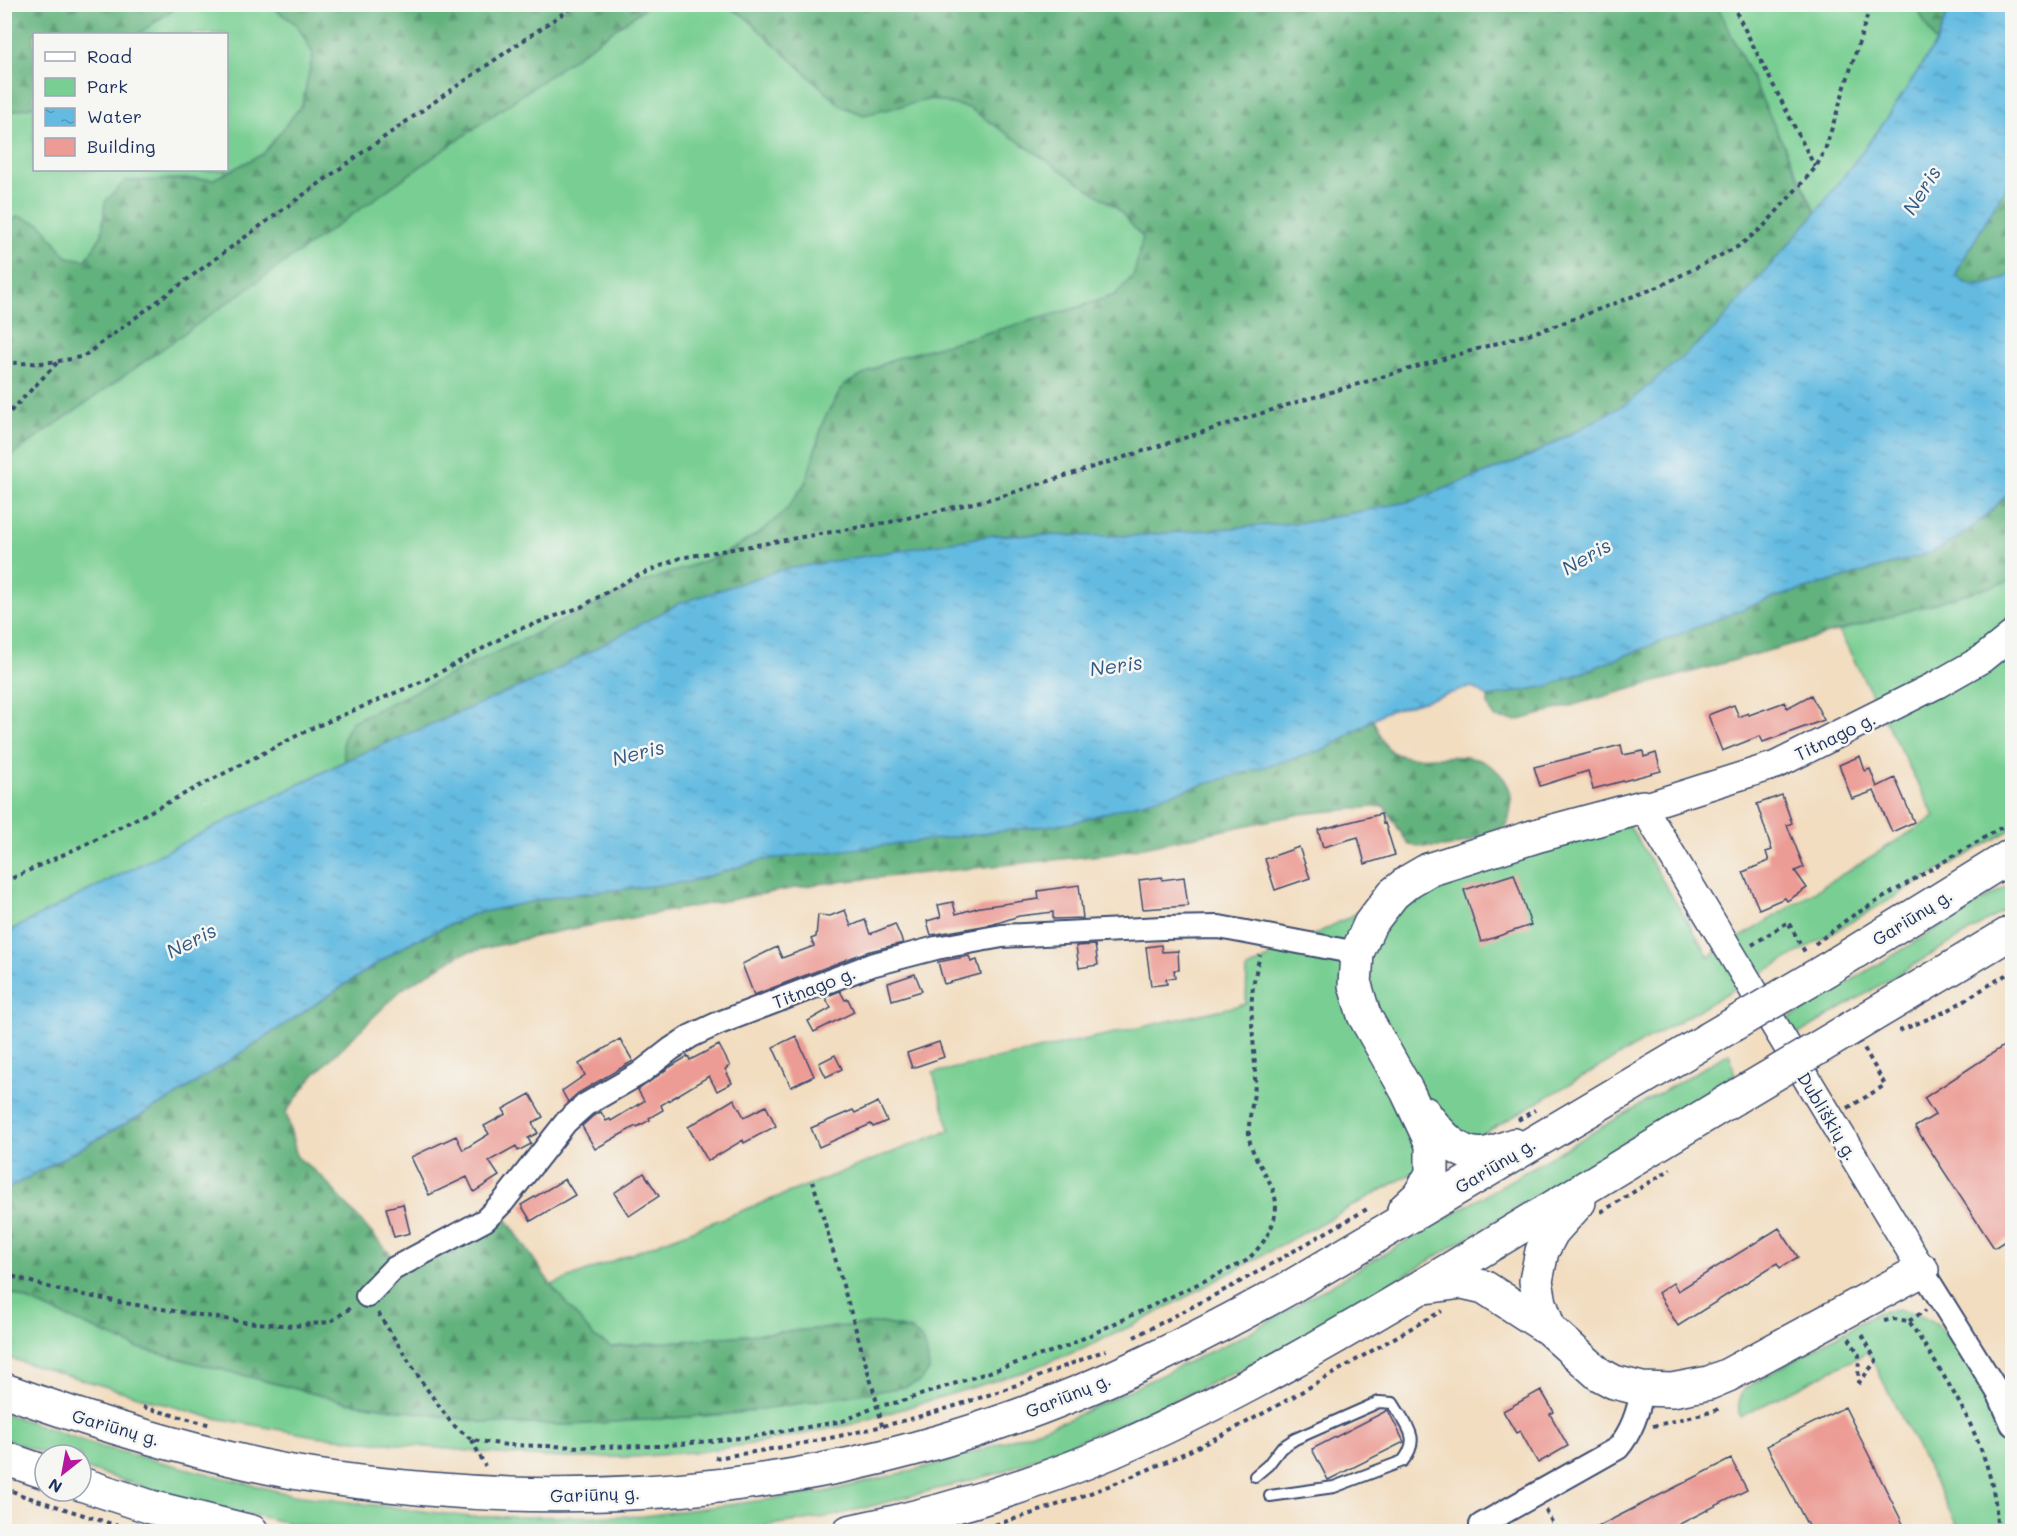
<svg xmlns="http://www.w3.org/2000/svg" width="2017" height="1536" font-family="Mali,sans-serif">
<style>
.green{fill:#79cf93;stroke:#4a7f78;stroke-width:1.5}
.forest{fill:url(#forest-firs);stroke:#3e706e;stroke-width:1.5}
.water{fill:url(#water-ripples);stroke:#3f75a0;stroke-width:1.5}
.building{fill:#ec9c95}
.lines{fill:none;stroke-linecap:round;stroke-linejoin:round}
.service-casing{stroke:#3b496d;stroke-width:14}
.minor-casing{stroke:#3b496d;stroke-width:26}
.tertiary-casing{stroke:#3b496d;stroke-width:30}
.trunk-casing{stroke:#3b496d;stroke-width:36}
.path{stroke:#3b496d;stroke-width:4;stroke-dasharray:4.5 4.5;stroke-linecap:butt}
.service{stroke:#fff;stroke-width:10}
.minor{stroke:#fff;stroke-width:22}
.tertiary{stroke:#fff;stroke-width:27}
.trunk{stroke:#fff;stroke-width:33}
.trunk-bridge-casing{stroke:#3b496d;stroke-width:36;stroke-linecap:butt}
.trunk-bridge{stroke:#fff;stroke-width:33}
.labels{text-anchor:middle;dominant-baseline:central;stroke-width:5;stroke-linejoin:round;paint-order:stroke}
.street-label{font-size:18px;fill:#1b2f5e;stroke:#f6f6f2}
.water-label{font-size:20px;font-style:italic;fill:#315985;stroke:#f6f6f2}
</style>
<defs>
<pattern id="forest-firs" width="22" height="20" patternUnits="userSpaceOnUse" patternTransform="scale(1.5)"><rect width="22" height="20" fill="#62b27d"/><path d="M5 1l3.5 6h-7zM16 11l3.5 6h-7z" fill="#50916a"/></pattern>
<pattern id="water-ripples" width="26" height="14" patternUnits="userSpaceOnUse" patternTransform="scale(1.5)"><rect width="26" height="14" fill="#63bbe1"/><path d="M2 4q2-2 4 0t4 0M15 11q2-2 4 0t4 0" fill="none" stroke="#5198ba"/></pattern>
</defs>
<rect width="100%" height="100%" fill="#f6f6f2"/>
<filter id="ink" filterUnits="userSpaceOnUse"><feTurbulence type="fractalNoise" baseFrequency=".0167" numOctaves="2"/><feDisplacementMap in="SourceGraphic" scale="12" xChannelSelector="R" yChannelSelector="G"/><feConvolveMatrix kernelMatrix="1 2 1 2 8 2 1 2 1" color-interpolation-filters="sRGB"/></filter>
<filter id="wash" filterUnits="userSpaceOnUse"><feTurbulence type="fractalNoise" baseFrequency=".008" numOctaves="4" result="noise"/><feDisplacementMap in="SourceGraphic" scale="24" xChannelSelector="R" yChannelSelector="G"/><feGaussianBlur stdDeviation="1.35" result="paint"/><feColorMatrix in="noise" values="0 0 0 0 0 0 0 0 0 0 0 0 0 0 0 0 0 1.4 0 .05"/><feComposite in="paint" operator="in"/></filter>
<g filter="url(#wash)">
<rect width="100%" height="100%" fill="#f2ddc0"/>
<path class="green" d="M176,5H269L297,25L313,54L302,105L263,154L214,179H169L105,202L102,235L86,260L67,257L40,224L18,216L5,227L4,113L34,106V170H226V34H138Z
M649,5H725L743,15L864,115L931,99L969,108L1117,207L1143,238L1134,275L1115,295L1073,309L893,359L844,385L824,419L806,482L786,510L761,532L722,555L639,584L353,721C342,734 341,744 345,761L5,933L4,460Z
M1717,5H1915L1936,43L1886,120L1816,213Z
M2012,579V829L1471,1141L1142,1321L1082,1349L1023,1372L853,1424L763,1442L705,1451L635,1457L565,1458L500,1454L315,1436L209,1417L5,1357L4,1290L138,1348L346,1402L489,1423L570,1425L730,1414L904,1387L919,1382L913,1330L882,1323L611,1347L594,1337L551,1285L950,1130L933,1073L1246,1004L1247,969L1420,881L1629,825L1709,957L1935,817L1839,631Z
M2012,883V906L1797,1035L1788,1019Z
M1729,1053L1735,1075L1287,1347L1154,1410L999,1473L833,1516L721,1532H367L290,1523L191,1502L81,1467V1455H48L5,1439L4,1413L101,1447L293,1495L471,1517L644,1516L825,1492L946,1462L1069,1419L1245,1335Z
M1899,1310C1916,1313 1932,1320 1944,1331C1967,1353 2009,1426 2012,1457C2016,1481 2012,1507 2012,1531H1960L1868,1352L1740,1417C1737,1405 1739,1399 1745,1388L1879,1312Z"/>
<path class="forest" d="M4,5L5,4L180,5L138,34H34V106L5,113Z
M269,5H649L5,460V227L18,216L41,224L67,257L86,260L102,235L105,202L125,181L214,179L263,154L302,105L313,54L297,25Z
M725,5H1717L1816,213L1715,330L1628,403L1530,456L1412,501L1308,522L1130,536L994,535L543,677L345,761C341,744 342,734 353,721L639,584L722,555L761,532L786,510L806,482L824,419L844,385L893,359L1073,309L1115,295L1134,275L1143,238L1117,208L969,108L931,99L864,115L841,106L743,15Z
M1915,5H1951L1936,43Z
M2012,176V274C1996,283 1969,293 1956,275L1962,262Z
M2012,489V579L2010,581L1839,631L1516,721L1495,718L1488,706V697L1548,686L1766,600L1931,553L1958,538L1985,517Z
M1373,720C1378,730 1382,745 1392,752C1418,768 1470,741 1499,773C1515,790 1513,804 1507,825C1469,842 1453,852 1409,845L1384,806L1300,814L1111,854L817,884L555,932L461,954L402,989L313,1076L286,1112L297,1157L321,1176L405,1271L507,1220L551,1285L594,1337L611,1347L882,1323C916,1331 927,1332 929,1371L919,1382L904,1387L730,1414L570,1425L489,1423L346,1402L138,1348L5,1290V1190L174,1097L407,944L473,914L559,896L688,882L762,860L1326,749Z"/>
<path class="water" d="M1951,5H2012V176L1962,262L1956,275C1969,294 1996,283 2012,274V489L1985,517L1958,538L1931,553L1766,600L1548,686L1488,697L1472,687L1383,713L1326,749L1071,823L762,860L688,882L559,896L473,914L407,944L174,1097L5,1190V933L345,761L543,677L678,604L780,570L994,535L1130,536L1308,522L1412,501L1530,456L1628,403L1715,329L1816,213L1886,120L1936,43Z"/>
<g id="blocks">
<path class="building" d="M1811,695L1824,720L1763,742L1760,736L1722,751L1708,715L1734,705L1739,717L1748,713L1749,715L1785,702L1787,708Z
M1621,745L1623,755L1643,751L1644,757L1656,753L1661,771L1593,789L1588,771L1540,786L1534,767Z
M1860,756L1865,771L1870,769L1877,787L1895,778L1914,822L1892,832L1874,791L1852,799L1839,765Z
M1782,795L1792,823L1787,825L1804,867L1795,871L1807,888L1787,901L1785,898L1759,909L1743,872L1769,861L1766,852L1772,850L1757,804Z
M1381,814L1383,824L1385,823L1395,855L1365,864L1358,837L1323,847L1318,830Z
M1299,847L1310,878L1275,890L1265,859Z
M1514,874L1531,925L1481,942L1464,890Z
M1162,877V880L1184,877L1188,906L1143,909L1139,880Z
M1079,885L1083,918L1053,919V912L1019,916L994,924L931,935L927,921L941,917L938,905L953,902L956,914L980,907L1039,899L1038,891Z
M845,910L851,926L865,920L870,934L895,924L903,943L866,952L754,995L742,964L777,947L782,958L814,946L811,939L816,937L818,915L830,916Z
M1095,945L1098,965L1079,968L1076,946Z
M1161,945L1162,952L1178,951L1179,970H1174L1175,978L1166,979L1167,984L1151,986L1146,947Z
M969,956L971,962L977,960L981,974L944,984L938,962Z
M915,974L922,991L892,1000L888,983Z
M840,991L845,1000L848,999L854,1012L814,1032L808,1021L831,1008L825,997Z
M796,1036L814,1076L791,1087L773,1047Z
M620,1039L633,1061L578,1093L568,1102L562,1091L585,1075L579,1064Z
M939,1042L944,1057L912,1068L907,1053Z
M719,1045L730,1066L725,1069L732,1083L717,1091L709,1076L661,1105L663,1110L649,1118L650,1120L637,1127L636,1126L595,1149L582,1126L593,1116L601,1112L606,1121L610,1119L611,1121L644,1101L638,1090L670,1067L688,1056L690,1060Z
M2005,1045L2013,1057V1236L1994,1248L1915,1127L1935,1115L1924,1098Z
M835,1055L842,1069L826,1077L819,1063Z
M530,1094L543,1117L532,1123L538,1133L528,1138L531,1144L518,1151L516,1146L489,1161L499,1176L474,1192L467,1177L429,1195L411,1157L456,1136L463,1150L489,1134L484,1126L506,1114L503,1109Z
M734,1099L744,1117L766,1106L776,1126L744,1143L743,1140L708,1161L688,1127Z
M878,1102L887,1121L873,1127L871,1124L819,1147L811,1128L853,1110L855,1113Z
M644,1173L659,1196L629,1216L614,1193Z
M565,1179L575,1195L531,1221L521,1205Z
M403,1204L410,1233L394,1237L386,1208Z
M1779,1228L1798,1257L1780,1268L1777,1263L1678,1326L1658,1293L1673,1283L1678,1291Z
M1541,1390L1554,1412L1550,1414L1568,1446L1538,1463L1520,1431L1516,1433L1503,1411Z
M1845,1407L1907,1532H1811L1767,1446Z
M1388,1410L1404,1442L1328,1480L1312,1449Z
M1731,1459L1747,1490L1664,1532H1587Z"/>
</g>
</g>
<g filter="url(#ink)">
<use href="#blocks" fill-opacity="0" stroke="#3b496d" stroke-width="1.5"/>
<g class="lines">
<defs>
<path id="service" d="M1255,1476L1268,1465L1281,1448L1295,1439L1379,1402L1393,1403C1406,1426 1422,1437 1403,1461L1334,1487L1270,1496"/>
<path id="minor" d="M1922,1270L1999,1394L2012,1424
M367,1296L393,1269L485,1220L503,1202L566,1122L585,1105L639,1074L671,1049L691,1036L719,1023L871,965L936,948L1002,936L1162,928L1219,927L1357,953
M1481,1532V1525L1618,1448C1633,1430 1639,1411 1642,1389"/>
<path id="tertiary" d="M1922,1270L1643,807L1776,765L1938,684L1982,659L2012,635"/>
<path id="trunk" d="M1826,970L2012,855
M1853,1027L2012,932
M1424,1113C1438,1132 1459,1159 1486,1154C1495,1152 1505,1148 1514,1145
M1404,1210L1419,1196L1432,1174V1144L1407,1091L1364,1015L1355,985L1357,953L1370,924L1393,894L1409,881L1428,870L1539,835L1643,807
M1425,1287L1462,1282L1484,1287L1549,1329L1599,1374L1614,1382L1642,1389L1672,1390L1709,1383L1728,1375L1922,1270
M1549,1329L1540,1303L1536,1281L1542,1251L1552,1232L1579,1202
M4,1390C89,1421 175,1447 262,1466C316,1478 372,1484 428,1489C621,1506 819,1486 1003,1421C1103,1387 1197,1339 1289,1288L1707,1040
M4,1458L45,1472
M81,1484L151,1507L252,1532
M849,1532C938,1514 1028,1487 1111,1452C1228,1401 1339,1336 1449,1270C1544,1213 1639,1156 1734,1098"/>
</defs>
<use href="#service" class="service-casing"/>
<use href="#minor" class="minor-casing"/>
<use href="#tertiary" class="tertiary-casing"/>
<use href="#trunk" class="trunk-casing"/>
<path class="path" d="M1732,4L1815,167
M4,362C33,365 56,363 84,356C246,235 409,117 577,4
M4,418L57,363
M4,882L97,839L310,729L428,679L514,631L581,607L630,579L680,558L890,522L999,497L1297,402L1552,327L1658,287L1739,246L1763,227L1816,167L1825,150L1871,4
M1815,944L1849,918L2012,821
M1752,945L1788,922L1805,952L1807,951
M1899,1031L1947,1011L2012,971
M1848,1108L1885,1085L1864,1048
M1518,1120L1535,1110
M1601,1212L1671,1169
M4,1274L59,1290L124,1303L244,1322L294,1326L330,1322L352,1307
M378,1313L424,1385L452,1424L472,1440L507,1445L585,1447L660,1446L750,1437L843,1421L878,1406L813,1182
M1884,1321L1894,1319L1909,1321C1949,1384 1998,1453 1997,1532
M1909,1321L1926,1310
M1134,1337L1238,1283L1367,1209
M1849,1338L1859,1355L1858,1383
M1858,1384L1876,1361L1861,1332
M143,1407L211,1425
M882,1426L878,1406L899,1402L1065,1347L1246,1261C1262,1246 1275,1229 1276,1206C1276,1182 1255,1164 1250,1142C1246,1123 1254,1103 1255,1083C1256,1054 1250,1025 1252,996C1253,982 1257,968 1260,955
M1653,1426L1715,1411L1721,1407
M472,1440L485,1466
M715,1458C802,1445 890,1428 973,1400C1018,1386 1062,1367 1106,1350
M4,1487L21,1495L137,1532
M1546,1510L1557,1532
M969,1532C1052,1510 1135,1478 1212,1440C1291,1401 1365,1353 1442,1311"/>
<use href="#service" class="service"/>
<use href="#minor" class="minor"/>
<use href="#tertiary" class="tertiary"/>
<use href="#trunk" class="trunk"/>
<defs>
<path id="trunk-bridge" d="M1707,1040L1826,970
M1734,1098L1853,1027"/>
</defs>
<use href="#trunk-bridge" class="trunk-bridge-casing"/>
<use href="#trunk-bridge" class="trunk-bridge"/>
</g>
</g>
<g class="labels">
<g class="street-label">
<text transform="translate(1835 736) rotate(-26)">Titnago g.</text>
<text transform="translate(1912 917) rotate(-32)">Gariūnų g.</text>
<text transform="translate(814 987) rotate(-21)">Titnago g.</text>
<text transform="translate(1828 1116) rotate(59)">Dubliškių g.</text>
<text transform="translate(1495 1165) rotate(-31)">Gariūnų g.</text>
<text transform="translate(1068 1395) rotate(-22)">Gariūnų g.</text>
<text transform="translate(116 1427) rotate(16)">Gariūnų g.</text>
<text transform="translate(595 1494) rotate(-2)">Gariūnų g.</text>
</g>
<g class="water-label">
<text transform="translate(1921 190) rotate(-58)">Neris</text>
<text transform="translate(1586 556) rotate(-30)">Neris</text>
<text transform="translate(1116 665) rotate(-8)">Neris</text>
<text transform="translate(638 752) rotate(-14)">Neris</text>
<text transform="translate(191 940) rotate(-27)">Neris</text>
</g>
</g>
<rect width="2017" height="1536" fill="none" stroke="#f6f6f2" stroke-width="24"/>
<rect x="33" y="33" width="195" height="138" fill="#f6f6f2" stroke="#9ea6b7" stroke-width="1.5"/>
<rect x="45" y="52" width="30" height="9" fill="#ffffff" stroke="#9ea6b7" stroke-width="1.5"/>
<text x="87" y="63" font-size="18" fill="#1b2f5e">Road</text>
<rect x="45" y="78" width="30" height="18" fill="#79cf93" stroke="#9ea6b7" stroke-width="1.5"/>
<text x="87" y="93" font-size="18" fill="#1b2f5e">Park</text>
<rect x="45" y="108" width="30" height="18" fill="url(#water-ripples)" stroke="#9ea6b7" stroke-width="1.5"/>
<text x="87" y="123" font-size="18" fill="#1b2f5e">Water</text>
<rect x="45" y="138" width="30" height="18" fill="#ec9c95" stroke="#9ea6b7" stroke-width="1.5"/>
<text x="87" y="153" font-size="18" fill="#1b2f5e">Building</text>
<g transform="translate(63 1473) rotate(211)"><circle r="28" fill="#f6f6f2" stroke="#9ea6b7" stroke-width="1.5"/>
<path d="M0-4.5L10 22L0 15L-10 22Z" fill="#b5179e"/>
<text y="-9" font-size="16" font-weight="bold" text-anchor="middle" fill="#1b2f5e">N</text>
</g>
</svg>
